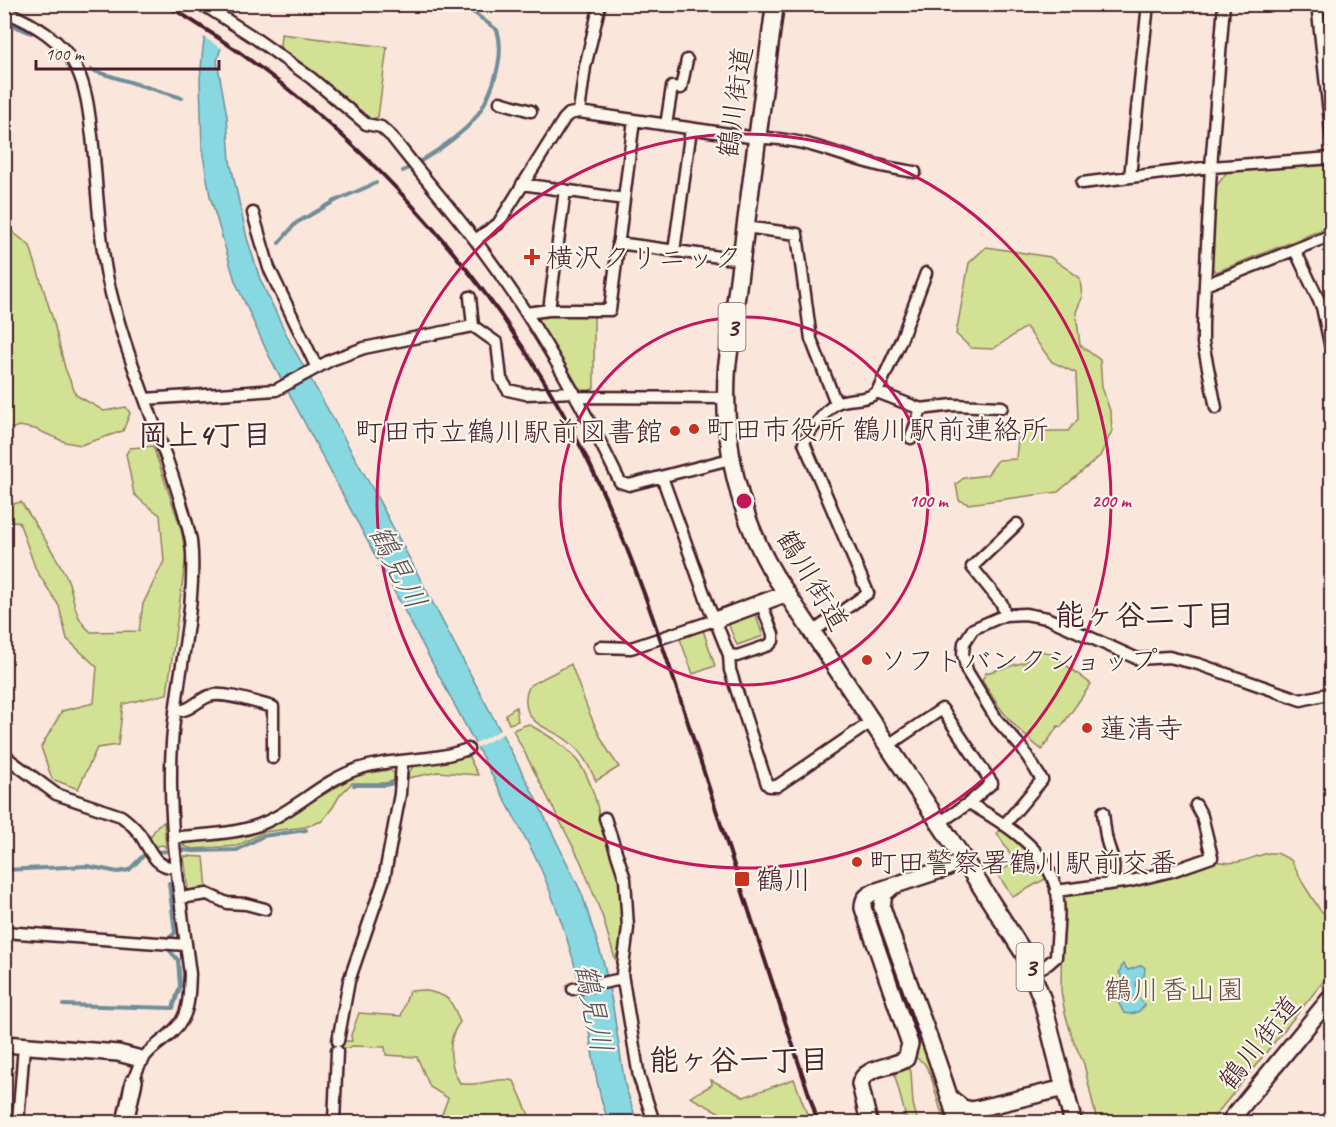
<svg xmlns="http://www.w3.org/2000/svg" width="1336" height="1127" font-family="Caveat,'Klee One',sans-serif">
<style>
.built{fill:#fbdbcf}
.green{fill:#d3e194;stroke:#8e8060;stroke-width:1.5}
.water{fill:#87d8e1;stroke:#6f8e98;stroke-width:1.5}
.pier{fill:#fbe6db}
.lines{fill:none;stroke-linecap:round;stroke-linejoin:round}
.stream{stroke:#6f8e98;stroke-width:4}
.street-casing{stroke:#4a1f2b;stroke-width:15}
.secondary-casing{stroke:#4a1f2b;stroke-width:20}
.primary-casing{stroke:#4a1f2b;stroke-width:21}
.street{stroke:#fbf7ec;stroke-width:10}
.secondary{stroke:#fbf7ec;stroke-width:15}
.primary{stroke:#fbf7ec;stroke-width:16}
.rail{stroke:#4a1f2b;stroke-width:4}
.ring{fill:none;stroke:#c2185b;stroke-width:3}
.poi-dot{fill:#c8321e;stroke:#fbf7ec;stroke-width:2}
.labels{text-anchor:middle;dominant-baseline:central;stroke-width:4.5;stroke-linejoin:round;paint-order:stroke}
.shield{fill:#fbf7ec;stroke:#7f6065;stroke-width:1.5}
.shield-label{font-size:27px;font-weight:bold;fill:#4a1f2b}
.street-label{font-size:28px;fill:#4a1f2b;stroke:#fbf7ec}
.poi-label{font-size:28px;fill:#4a1f2b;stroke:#fbf7ec;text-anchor:start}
.park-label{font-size:28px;fill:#6c5045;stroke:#fbf7ec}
.neighbourhood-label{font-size:30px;font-weight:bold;fill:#4a1f2b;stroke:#fbf7ec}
.water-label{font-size:30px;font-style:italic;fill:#5c5662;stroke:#fbf7ec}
.centre{fill:#c2185b;stroke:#fbf7ec;stroke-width:3}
.ring-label{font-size:18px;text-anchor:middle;font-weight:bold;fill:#c2185b;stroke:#fbf7ec;stroke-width:4.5;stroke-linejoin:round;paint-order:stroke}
</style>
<rect width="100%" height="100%" fill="#fbe6db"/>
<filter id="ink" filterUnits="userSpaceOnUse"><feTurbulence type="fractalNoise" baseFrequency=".0167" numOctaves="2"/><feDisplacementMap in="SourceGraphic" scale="12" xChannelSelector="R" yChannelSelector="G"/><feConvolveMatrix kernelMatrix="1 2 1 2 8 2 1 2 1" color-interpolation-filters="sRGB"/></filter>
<g filter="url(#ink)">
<path class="built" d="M8,1056L12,1062L8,1109L9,1122H5V1057Z"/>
<path class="green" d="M281,34L387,47L378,117L370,120L316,74L280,47Z
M1326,165L1331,226L1216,272L1211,267L1215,188L1227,172Z
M4,225L30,246L54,323L65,368L76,395L104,411L126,407L130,413L123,431L81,445L65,442L35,429L19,426L5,431Z
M986,247L1050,257L1080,278L1082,298L1076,312L1080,345L1100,360L1102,387L1111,414L1112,431L1100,456L1058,492L968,504L959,500L956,484L964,478L987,475L998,460L1016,459L1018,439L1030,431H1068L1078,419L1076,373L1052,362L1026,327L993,349L971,348L956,334L969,263Z
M542,314L594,316V388C588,393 584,391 578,387L538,321Z
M153,446L181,529L186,556L167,694L123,704L118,745L97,748L78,789L52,779L41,747L62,711L94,703L97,667L67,639L59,606L36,570L19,522L5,520L7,505L21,502C36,525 52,549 65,574C76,593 70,615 91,632L139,631L143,604L164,561L160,515L145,504L134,494L126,454L130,448Z
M755,613L763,636L737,645L728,623Z
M703,630L715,666L693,674L680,639Z
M1042,651L1051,654L1091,684L1061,727L1058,726L1042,750C1012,726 1001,712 982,680L986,673L1025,662Z
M571,664C584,700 596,736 619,767L596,781C589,766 582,752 569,742C554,729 527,726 526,703C525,696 527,691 530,685Z
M516,707L518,721L509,724L506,717V714Z
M528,724C548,735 568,746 581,766C591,780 598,806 600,821C601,834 609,848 614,860C623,889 630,931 615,959L603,918L581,862L513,730Z
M467,753L478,775L438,772L408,778V773L414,766L449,761Z
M390,770L396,775V780L385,783H352L340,795L333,807L322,821L305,827L264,832L237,846L193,849L183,846L187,842L252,833L268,827L352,778L361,774Z
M164,822L166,848L163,845L157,846L154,849L149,839L158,825Z
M1000,827L1036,861L1047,878L1013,897L997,874L1015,862L997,833L1000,831Z
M1268,853H1277L1291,860L1304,885L1320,910L1331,919V972L1210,1122H1097L1084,1064L1073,1040L1065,1013L1061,991L1062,894L1214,861C1240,866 1245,859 1268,853Z
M184,856L204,857L207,890L192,892L188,890Z
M423,990C449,996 450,997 460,1022C446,1039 449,1065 460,1083C478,1088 495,1076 514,1081L532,1122H439L448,1098L430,1087L417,1057L386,1055L385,1047L352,1046L349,1048H339L340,1041H352L351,1035L359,1013L401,1016L409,991Z
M904,997L936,1080L949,1122H944L930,1073L924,1063L915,1057C924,1038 909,1016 902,998Z
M905,1069H910L911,1072L913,1104L918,1122H907L894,1072Z
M794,1079L810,1122H737L690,1097L712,1085L711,1080L744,1097Z"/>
<path class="water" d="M210,5H234L217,61L227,116L230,161L247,238L260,279L290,342L376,495L534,795L582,894L604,964L613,1007L625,1085L637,1122H609C595,1089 593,1050 586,1014C576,961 559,910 537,860L268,354L235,281L210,196L202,149L200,79L203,47Z
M1123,964L1128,970L1142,965L1145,968L1144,977L1137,978L1136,986L1140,987L1138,997L1145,1005C1140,1013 1133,1015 1124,1013L1117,1000L1121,989V975L1119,973Z"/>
<path class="pier" d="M205,14L229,30L224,50L202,36Z
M503,729L505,733L474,749L472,745Z"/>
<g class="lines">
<path class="stream" d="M4,22L31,33
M91,70L182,98
M403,171C424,160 447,145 465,129C488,108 507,60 497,30L473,12L455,4
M279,243L296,223L337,200L376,183
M354,785H385L394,783
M156,852L182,850L194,851L237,850L263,836L306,830
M4,870L87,866L118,872L129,870L143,856
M169,883L175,933L169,938
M63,1005L173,1008L180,986L178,960L170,951"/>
<defs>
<path id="street" d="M202,4L252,36L311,78L366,124L381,127L392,137C419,172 448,205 475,240C532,315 579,397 620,482L629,485L730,459
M1317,4L1332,140
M4,11C34,24 62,39 77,69C87,90 89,113 92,136C97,182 98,230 107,276C126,366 170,450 191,540C198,604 176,678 172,743C167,821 180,897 190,974C189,990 190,1006 182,1020C166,1046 142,1044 134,1081
M500,102L531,111
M579,112L585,67L600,4
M666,125L672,87L681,88L687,60
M1130,177L1148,4
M1082,183L1211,167L1332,158
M522,184L624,199
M253,213L269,268L317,368
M745,227L797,234L811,339L836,403
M475,240L498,224L564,119L569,114L579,112L757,138C801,137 834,154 874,164C888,168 902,170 915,172
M618,243L741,260
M1295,250L1322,307L1332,353
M674,251L691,129
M1205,285L1332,235
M470,297L473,326
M549,310L565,190
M526,313L549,310H610L634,120
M877,392L921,409L911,438
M577,397L725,398
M145,399L276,390L331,360L364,348L473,326L497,343L501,379L508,390L526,394L574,392
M1216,408L1203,343V324L1211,167L1224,4
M921,409L953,405L1002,407
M662,477L710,610L715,620L729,655L737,656L769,645L773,641V634L761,603
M1005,615L1002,604L972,567L1017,524
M811,633L868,593L804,443C807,434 828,407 837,403C850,397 865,402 877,392L901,340L926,273
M600,647L631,648L715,620
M729,655L730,670L767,784L769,786H777L871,722
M175,711C190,712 196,701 209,696C224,691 257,703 273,707V758
M887,746L942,709L992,783L969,803L939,823
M4,752L10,760L56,794L121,816C128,821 134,827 139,833C150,848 154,869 176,867
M969,803C1002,822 1045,847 1056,888C1061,907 1057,936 1056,957L1048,964L1033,972
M1103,812C1104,821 1105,832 1107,841C1111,856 1119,869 1108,884
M605,818L625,879L628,928L622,974L639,1077L654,1122
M1005,824L1042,780L1022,748L997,720L967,671L963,654L964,643L973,629L1005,615L1025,614L1047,618L1138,659L1169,657L1198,664L1301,700L1332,693
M173,838C203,834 240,835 268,821C298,807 324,781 355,770C391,757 431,763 468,749
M1056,891L1131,881L1172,871L1212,857L1202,816L1196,805
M180,898L207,894L227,903L246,904L265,909
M4,932L186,945
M573,989L622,979
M338,1041L349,981L384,879L400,794L402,762
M18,1122L24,1046
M334,1122L337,1051"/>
<path id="secondary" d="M715,620L785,594
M893,886L884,894L882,907C906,979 936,1049 957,1122
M4,1044L118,1053L141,1059
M949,1097L963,1108L972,1110L1065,1088
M125,1122L134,1081
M869,1122L860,1084C864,1066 892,1068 906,1059L910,1044L863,908C863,899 866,896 874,892L944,869L964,860
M1229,1122L1332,996"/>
<path id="primary" d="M775,4L727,367C722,440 737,513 775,576L964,860L1025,955L1042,999L1073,1122"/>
</defs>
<use href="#street" class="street-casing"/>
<use href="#secondary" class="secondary-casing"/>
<use href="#primary" class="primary-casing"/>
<use href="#street" class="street"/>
<use href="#secondary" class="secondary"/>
<use href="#primary" class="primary"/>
<path class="rail" d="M165,4C342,109 487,265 581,447C633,548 667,658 702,766C740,885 779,1004 818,1122"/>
</g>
</g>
<g class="ring">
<circle cx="744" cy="501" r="184"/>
<circle cx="744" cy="501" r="367"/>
</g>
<g class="poi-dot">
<path d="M529 248h6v6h6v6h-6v6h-6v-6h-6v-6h6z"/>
<circle cx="694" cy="429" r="6"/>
<circle cx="675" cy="431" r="6"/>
<circle cx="867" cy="660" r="6"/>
<circle cx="1087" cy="728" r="6"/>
<circle cx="857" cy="862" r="6"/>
<rect x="734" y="871" width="16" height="16" rx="3"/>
</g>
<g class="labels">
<g class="shield">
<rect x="718.5" y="303" width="27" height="48" rx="4.5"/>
<rect x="1016.5" y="943" width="27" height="48" rx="4.5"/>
</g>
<g class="shield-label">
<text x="732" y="327">3</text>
<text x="1030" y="967">3</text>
</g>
<g class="street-label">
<text transform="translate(735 102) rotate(-82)">鶴川街道</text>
<text transform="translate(813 580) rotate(59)">鶴川街道</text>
<text transform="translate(1259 1042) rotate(-51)">鶴川街道</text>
</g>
<g class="poi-label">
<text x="546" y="257">横沢クリニック</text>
<text x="706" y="429">町田市役所 鶴川駅前連絡所</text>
<text x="663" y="431" text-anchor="end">町田市立鶴川駅前図書館</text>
<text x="879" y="660">ソフトバンクショップ</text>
<text x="1099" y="728">蓮清寺</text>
<text x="869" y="862">町田警察署鶴川駅前交番</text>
<text x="756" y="879">鶴川</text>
</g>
<g class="park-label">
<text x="1174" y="989">鶴川香山園</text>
</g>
<g class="neighbourhood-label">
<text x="205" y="435">岡上4丁目</text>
<text x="1145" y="615">能ヶ谷二丁目</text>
<text x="739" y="1060">能ヶ谷一丁目</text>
</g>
<g class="water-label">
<text transform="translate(398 567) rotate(63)">鶴見川</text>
<text transform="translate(594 1008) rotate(79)">鶴見川</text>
</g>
</g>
<circle cx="744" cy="501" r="9" class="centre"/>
<g class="ring-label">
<text x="928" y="507">100 m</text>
<text x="1111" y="507">200 m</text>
</g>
<rect width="1336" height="1127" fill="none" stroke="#fbf7ec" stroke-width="24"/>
<rect x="12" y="12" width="1312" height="1103" fill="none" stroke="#4a1f2b" stroke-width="2" filter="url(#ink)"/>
<path d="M36 60v9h183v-9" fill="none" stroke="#4a1f2b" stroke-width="3"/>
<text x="45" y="60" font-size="18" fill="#4a1f2b" stroke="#fbf7ec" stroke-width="4.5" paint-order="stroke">100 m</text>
</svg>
